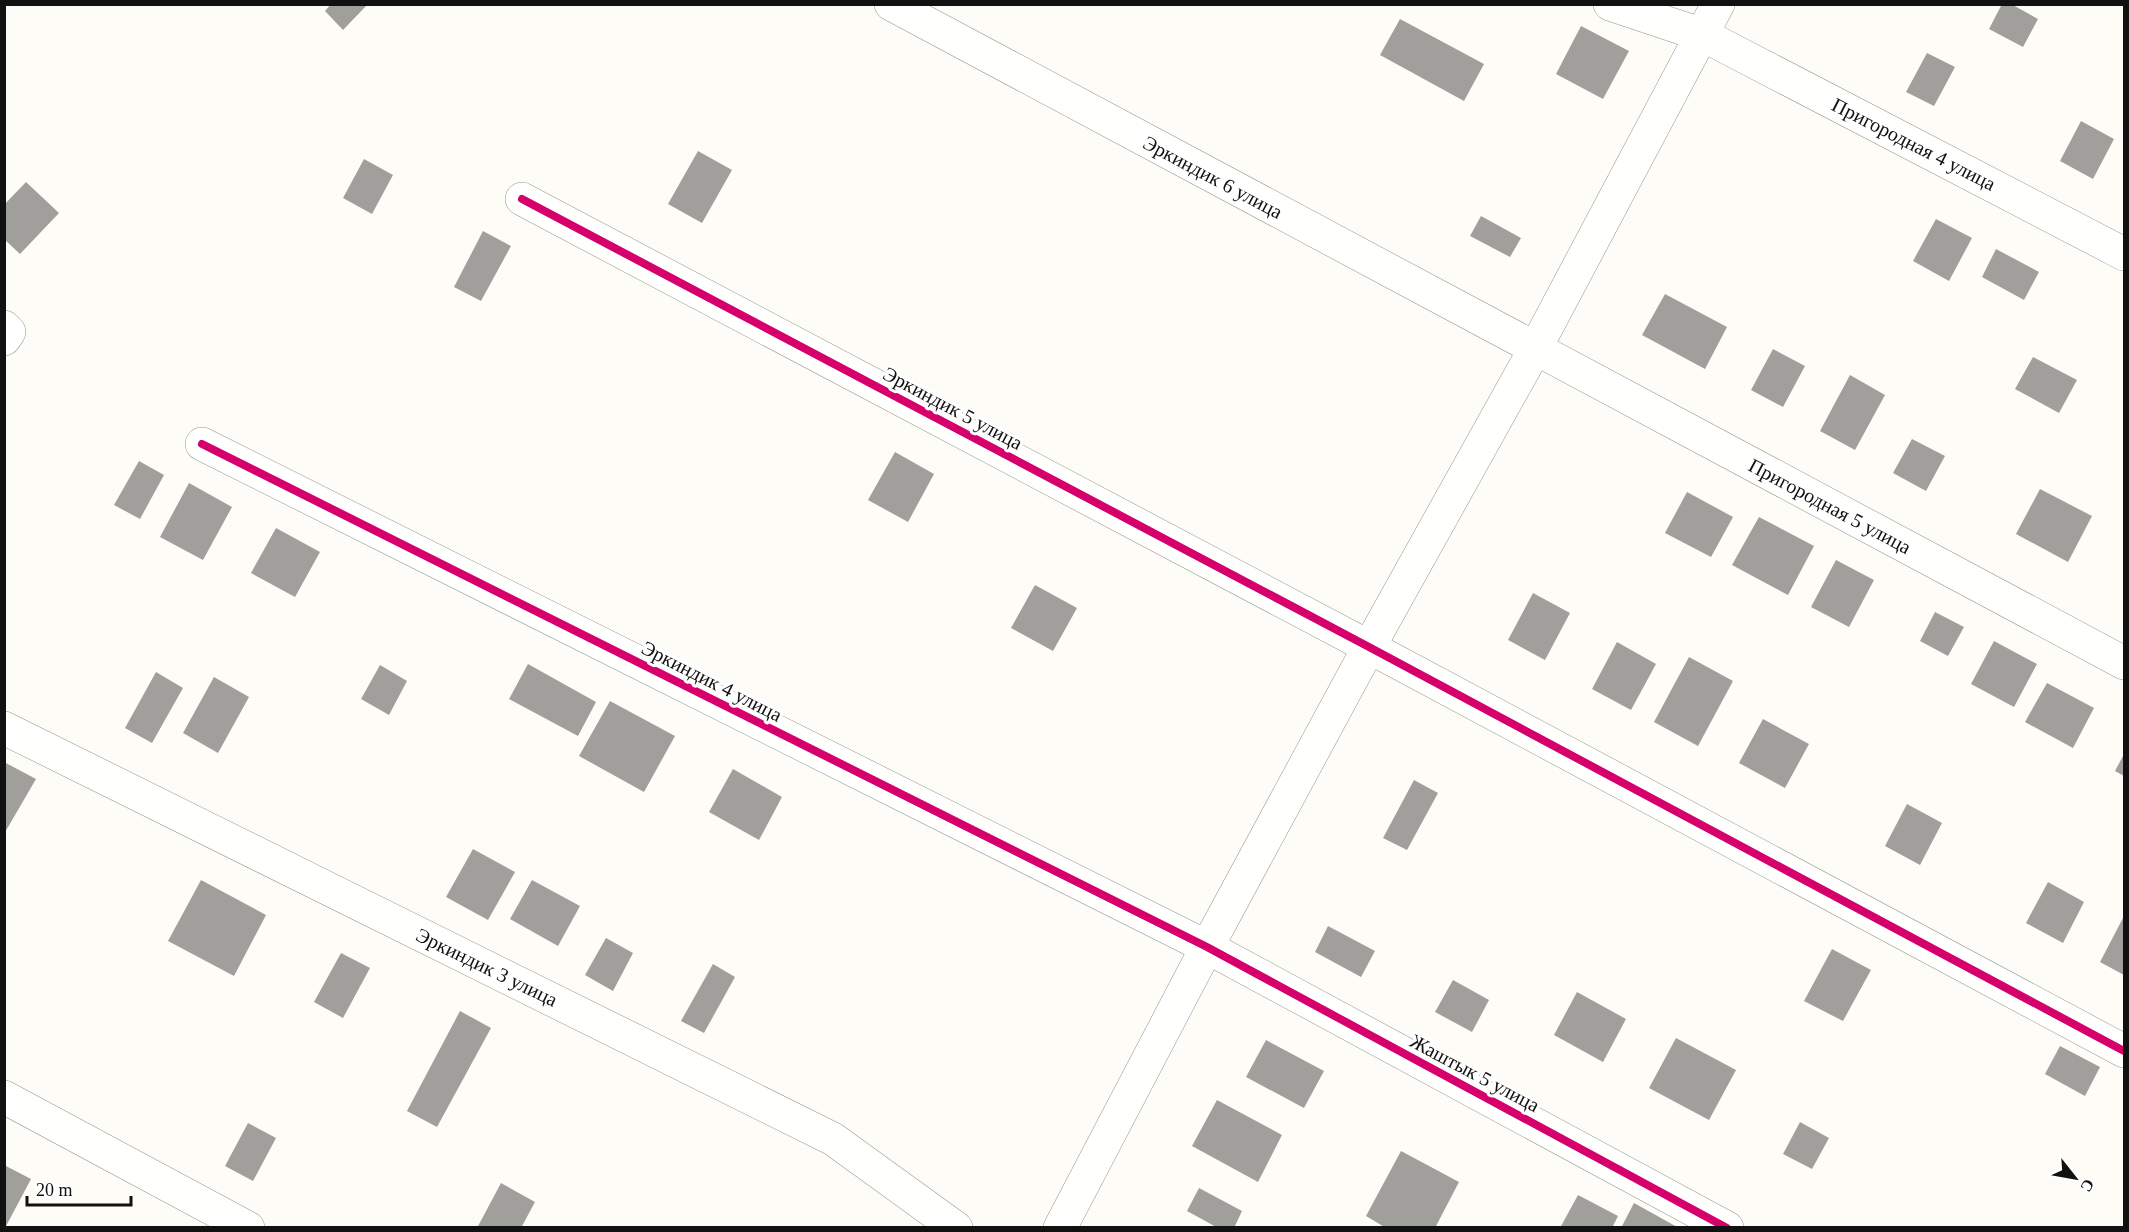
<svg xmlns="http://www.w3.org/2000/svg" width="2129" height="1232" font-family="'Times New Roman',serif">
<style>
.building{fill:#a19f9c}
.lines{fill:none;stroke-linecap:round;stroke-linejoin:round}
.minor-casing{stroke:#979795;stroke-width:34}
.minor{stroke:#fffffe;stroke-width:33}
.cycleway-casing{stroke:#fff;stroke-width:11}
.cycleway{stroke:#d6006c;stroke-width:8}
.labels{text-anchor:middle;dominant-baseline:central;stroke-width:6;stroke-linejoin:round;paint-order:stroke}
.street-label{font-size:20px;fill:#111;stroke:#fff}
</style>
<rect width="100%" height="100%" fill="#fdfcf7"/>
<path class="building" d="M331,4H368L343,30L325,11Z
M2002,4H2011L2038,19L2023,47L1989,29Z
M1400,19L1484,64L1464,101L1380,55Z
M1581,26L1629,51L1603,99L1556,74Z
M1927,53L1955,67L1934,106L1906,92Z
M2081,121L2114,139L2093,179L2060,161Z
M698,151L732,170L702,223L668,204Z
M364,159L393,175L372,214L343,198Z
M26,182L59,213L20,254L4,239V205Z
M1481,216L1521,238L1510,257L1470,236Z
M1936,219L1972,238L1949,281L1913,261Z
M483,231L511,246L481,301L454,287Z
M1996,249L2039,272L2024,300L1982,277Z
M1665,294L1727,327L1705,369L1642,335Z
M1773,349L1805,366L1783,407L1751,390Z
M2033,357L2077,380L2059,413L2015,389Z
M1850,375L1885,395L1855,450L1820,431Z
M1912,439L1945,456L1926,491L1893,473Z
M895,452L934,474L908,522L868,500Z
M139,461L164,475L140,519L114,505Z
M189,483L232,507L203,560L160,537Z
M2040,489L2092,516L2068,562L2016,534Z
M1687,492L1733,517L1711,557L1665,533Z
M1759,517L1814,546L1788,595L1732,565Z
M276,528L320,552L295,597L251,573Z
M1836,560L1874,580L1849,627L1811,607Z
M1035,585L1077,608L1053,651L1011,628Z
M1533,593L1570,613L1545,660L1508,640Z
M1935,612L1964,627L1948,656L1920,641Z
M1994,641L2037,664L2014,707L1971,684Z
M1617,642L1656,664L1631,710L1592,689Z
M1689,657L1733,681L1698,746L1654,722Z
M528,664L596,702L578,736L509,699Z
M380,665L407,681L389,715L361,699Z
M156,672L183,688L152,743L125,728Z
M214,677L249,697L218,753L183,733Z
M2047,683L2094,708L2073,748L2025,722Z
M610,701L675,736L644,792L579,756Z
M1763,719L1809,744L1785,788L1739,763Z
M2124,754V776L2115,771Z
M4,762L36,779L4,834Z
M733,769L782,797L759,840L709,812Z
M1414,780L1438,793L1407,850L1383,838Z
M1907,804L1942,823L1920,865L1885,846Z
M473,849L515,872L488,920L446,897Z
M201,880L266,915L234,976L168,941Z
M532,880L580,906L558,946L510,919Z
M2048,882L2084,902L2063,943L2026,923Z
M2124,916V975L2100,962Z
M1328,926L1375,951L1361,977L1315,952Z
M606,938L633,953L613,991L585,975Z
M1832,949L1871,970L1843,1021L1804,1001Z
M341,953L370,968L343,1018L314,1002Z
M713,964L735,977L704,1033L681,1021Z
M1453,980L1489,1000L1472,1032L1435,1012Z
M1577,992L1626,1019L1603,1062L1554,1035Z
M460,1011L491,1028L437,1127L407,1111Z
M1676,1038L1736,1070L1709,1120L1649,1088Z
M1266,1040L1324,1071L1304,1108L1246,1077Z
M2060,1046L2100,1067L2085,1096L2045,1074Z
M1217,1100L1282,1135L1258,1182L1192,1146Z
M1800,1122L1829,1138L1812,1169L1783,1154Z
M248,1123L276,1138L253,1181L225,1166Z
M1401,1151L1459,1182L1435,1228H1386L1366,1216Z
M4,1165L31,1179L5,1228H4Z
M501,1183L535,1202L521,1228H477Z
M1199,1188L1242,1211L1234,1228H1218L1187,1211Z
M1578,1195L1618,1216L1612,1228H1560Z
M1634,1203L1679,1228H1621Z"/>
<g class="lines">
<defs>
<path id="minor" d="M891,4L2124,663
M1610,4L1703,35L2124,254
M522,199L1369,647L2124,1051
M4,327L9,332L4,339
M202,444L1207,947L1727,1228
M4,728L833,1139L956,1228
M4,1097L248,1228
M1060,1228L1207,947L1369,647L1535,349L1718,4"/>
</defs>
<use href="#minor" class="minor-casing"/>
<use href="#minor" class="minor"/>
<defs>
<path id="cycleway" d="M522,199L1369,647L2124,1051
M202,444L1207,947L1727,1228"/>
</defs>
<use href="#cycleway" class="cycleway-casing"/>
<use href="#cycleway" class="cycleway"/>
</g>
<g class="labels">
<g class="street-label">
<text transform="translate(1914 144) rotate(27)">Пригородная 4 улица</text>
<text transform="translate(1213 177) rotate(28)">Эркиндик 6 улица</text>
<text transform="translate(953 408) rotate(28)">Эркиндик 5 улица</text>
<text transform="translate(1830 506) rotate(28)">Пригородная 5 улица</text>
<text transform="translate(712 681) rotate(27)">Эркиндик 4 улица</text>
<text transform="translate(487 967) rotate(26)">Эркиндик 3 улица</text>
<text transform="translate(1475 1073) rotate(28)">Жаштык 5 улица</text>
</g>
</g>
<rect width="2129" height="1232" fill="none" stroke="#111111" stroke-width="12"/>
<g transform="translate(2075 1178) rotate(121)" stroke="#ffffff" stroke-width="4.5" paint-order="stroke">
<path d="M0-4.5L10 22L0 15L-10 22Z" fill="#111111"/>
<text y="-9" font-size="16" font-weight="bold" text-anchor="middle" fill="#111111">С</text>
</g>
<path d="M27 1196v9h104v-9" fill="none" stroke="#111111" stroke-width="3"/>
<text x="36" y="1196" font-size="18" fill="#111111" stroke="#ffffff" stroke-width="4.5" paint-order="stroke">20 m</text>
</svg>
